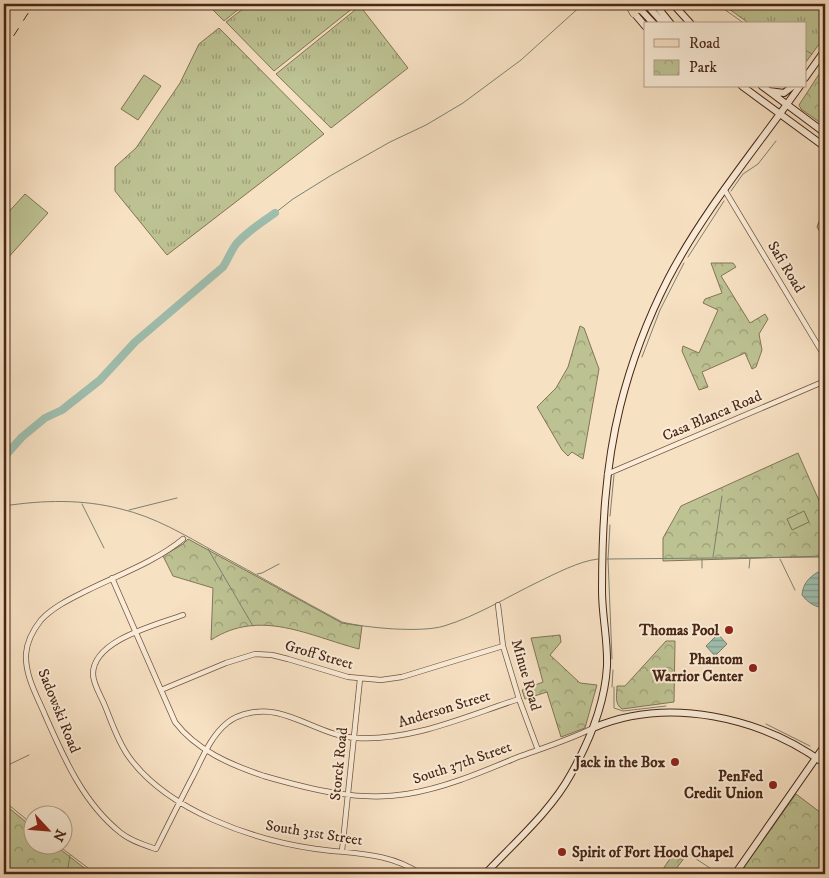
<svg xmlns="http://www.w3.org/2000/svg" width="829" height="878" font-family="'IM FELL DW Pica',serif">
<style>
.grass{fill:url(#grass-tufts);stroke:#837454}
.park{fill:url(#park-crowns);stroke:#837454}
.pitch{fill:#bdc293;stroke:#837454}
.water{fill:url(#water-rules);stroke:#7c8171}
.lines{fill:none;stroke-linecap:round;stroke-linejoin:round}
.stream{stroke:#7c8171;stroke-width:1}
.river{stroke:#9ebeae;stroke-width:8}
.street-casing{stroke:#745540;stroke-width:6}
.secondary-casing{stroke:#492615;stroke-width:8}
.primary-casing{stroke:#492615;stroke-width:9}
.street{stroke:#faecd8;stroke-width:4.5}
.secondary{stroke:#faecd8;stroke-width:6}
.primary{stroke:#f7e1c3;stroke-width:8}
.rail{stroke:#492615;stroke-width:1;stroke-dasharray:9 9;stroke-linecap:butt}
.poi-dot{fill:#8f2418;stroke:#faecd8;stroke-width:2}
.labels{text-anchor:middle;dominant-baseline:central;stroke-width:4;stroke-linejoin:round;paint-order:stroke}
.street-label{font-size:15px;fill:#492615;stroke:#faecd8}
.poi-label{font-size:15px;font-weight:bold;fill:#492615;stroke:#faecd8;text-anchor:end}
</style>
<defs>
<pattern id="grass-tufts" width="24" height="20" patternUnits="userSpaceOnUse" patternTransform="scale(1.25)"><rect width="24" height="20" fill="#bdc293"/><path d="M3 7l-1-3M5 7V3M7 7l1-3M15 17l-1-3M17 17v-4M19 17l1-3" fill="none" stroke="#9c9d77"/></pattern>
<pattern id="park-crowns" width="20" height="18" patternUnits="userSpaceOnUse" patternTransform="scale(1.25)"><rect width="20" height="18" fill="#bdc293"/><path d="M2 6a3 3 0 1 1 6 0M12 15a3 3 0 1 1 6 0" fill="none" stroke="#9c9d77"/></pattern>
<pattern id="water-rules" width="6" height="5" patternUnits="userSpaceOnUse" patternTransform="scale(1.25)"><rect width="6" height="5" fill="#9ebeae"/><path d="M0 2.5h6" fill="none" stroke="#839a8c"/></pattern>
</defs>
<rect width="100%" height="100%" fill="#f7e1c3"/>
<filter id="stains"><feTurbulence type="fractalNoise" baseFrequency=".004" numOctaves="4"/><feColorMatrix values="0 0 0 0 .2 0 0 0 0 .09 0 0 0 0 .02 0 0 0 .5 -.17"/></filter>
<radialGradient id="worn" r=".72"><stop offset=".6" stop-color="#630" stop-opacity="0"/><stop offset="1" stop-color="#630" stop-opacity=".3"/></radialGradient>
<path class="grass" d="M207,4H245L224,21Z
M249,4H358L274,71L226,22Z
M722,4H825V36L806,62L805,24H750Z
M360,6L408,68L331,128L276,74Z
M219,28L324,134L167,255L115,191V167L136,148L180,83L199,44Z"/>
<path class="park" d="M825,65V126L801,109L799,105Z
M825,218V241L817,227L819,221Z
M711,263H733L736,267L721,276L750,323L765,314L768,319L759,334L762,350L756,367L752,369L745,353L702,372L708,387L699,390L682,351L683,346L699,353L718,310L703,303L705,299L722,293Z
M580,326L584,328L599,369L583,459L572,452L568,456L562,450L537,407L556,388L568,367Z
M798,453L825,514V556L663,561V538L681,506Z
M188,539L342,623L362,626L359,649C309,636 260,608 211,640L213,588L173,576L163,556L183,544Z
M560,635L561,642L550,655L580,683L597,685L585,728L561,737L547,692L525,699L522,690L543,682L531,638Z
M666,641H675L674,702L622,709C614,704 617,694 617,686H625Z
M796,794L825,816V874H739Z
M4,804L32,827V846H56L92,874H4Z
M676,850L685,857L672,874L663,869Z"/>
<path class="pitch" d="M144,75L161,86L138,120L121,109Z
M25,194L48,213L7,259L4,256V217Z
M804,511L809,522L792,530L787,519Z"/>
<path class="water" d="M818,572L825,576V607C817,609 807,602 802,595C803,584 808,578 818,572Z
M718,634L727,644L715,656L706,646Z"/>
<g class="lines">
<path class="stream" d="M717,4L745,24
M805,50L812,54
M820,77L825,80
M731,191L743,174L758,164L776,141
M275,213L293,199L330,176L390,142L426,125L463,103L521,60L583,4
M688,257L724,201
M642,357L660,310L684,263
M82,504L104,548
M4,506C43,500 83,499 121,509C155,517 185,535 215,552C257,575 299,599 342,622C366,628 421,633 444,626C477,616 507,597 538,582C555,574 579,561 598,559
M129,510L177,498
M610,516L614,475
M610,525L608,559L612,659
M208,549L253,626
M713,557L722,496
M607,559L825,557
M702,559V568
M780,559L795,590
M749,568L750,559
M257,574L262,573L279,564
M220,580L222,575
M612,687L613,670
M614,687V708L623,711L666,706
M766,724L810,746
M4,767L29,755
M4,801L32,824
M59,846L96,874
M687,848V853L713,870L714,874
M67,874L70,855"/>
<path class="river" d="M4,457L22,437L45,418L62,410L100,380L135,342L223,267C228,260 231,250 237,243C248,231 262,222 275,213"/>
<defs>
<path id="street" d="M724,189L825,357
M607,474L825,381
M183,539C155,562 118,575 86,591C70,599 53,607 41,620C33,630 27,641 26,654C25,676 37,696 45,715C64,758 83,803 121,833C131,841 144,845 156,849C168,825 180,801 192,778C202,759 210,737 227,723C239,713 261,709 277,713C304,719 329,737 357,738C413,741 466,716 519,699
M112,578L175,722C196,750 231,765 264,776C309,789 359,802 407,794C445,788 482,772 518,757C543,748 569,740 593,728
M498,605L503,646L519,699L538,750
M183,615C156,625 93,640 93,674C93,684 101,696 105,706C112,723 118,742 129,757C168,811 253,840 316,849C353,854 389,852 421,874
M161,690L226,663L255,654L272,655L288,659L348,677L381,680L402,677L503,646
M342,851L360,679"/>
<path id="secondary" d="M646,4L664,24
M655,4L671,24
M673,4L691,24
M640,9L654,24
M634,13L645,26
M805,78L825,50
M742,86L825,147
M762,86L825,133
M769,91L784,93L793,86
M593,728C668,696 761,717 825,764
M485,874C514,843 551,811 571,774C589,742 605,703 607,666C608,641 602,616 602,591C602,529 605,468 620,407C631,363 647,320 668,279C704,210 755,150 800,86
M735,874L825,745"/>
<path id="primary" d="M629,4L634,13
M636,4L640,9
M645,4H646"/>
</defs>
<use href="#street" class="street-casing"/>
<use href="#secondary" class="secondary-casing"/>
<use href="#primary" class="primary-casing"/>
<use href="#street" class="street"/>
<use href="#secondary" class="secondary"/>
<use href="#primary" class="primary"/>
<path class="rail" d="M4,51L34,4"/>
</g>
<g class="poi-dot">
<circle cx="729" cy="630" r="5"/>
<circle cx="753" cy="668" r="5"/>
<circle cx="675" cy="762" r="5"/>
<circle cx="773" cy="785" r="5"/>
<circle cx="562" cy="852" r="5"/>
</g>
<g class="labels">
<g class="street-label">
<text transform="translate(786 267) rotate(59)">Safi Road</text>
<text transform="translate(712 416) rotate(-23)">Casa Blanca Road</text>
<text transform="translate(319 655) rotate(16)">Groff Street</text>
<text transform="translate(526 675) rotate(74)">Minue Road</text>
<text transform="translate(444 709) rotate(-17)">Anderson Street</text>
<text transform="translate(59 711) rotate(68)">Sadowski Road</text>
<text transform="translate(462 763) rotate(-19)">South 37th Street</text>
<text transform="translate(339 764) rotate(-84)">Storck Road</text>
<text transform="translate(314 833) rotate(9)">South 31st Street</text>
</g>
<g class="poi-label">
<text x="719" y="630">Thomas Pool</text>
<text x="743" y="659">Phantom<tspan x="743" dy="17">Warrior Center</tspan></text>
<text x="665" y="762">Jack in the Box</text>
<text x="763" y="776">PenFed<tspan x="763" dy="17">Credit Union</tspan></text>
<text x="572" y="852" text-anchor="start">Spirit of Fort Hood Chapel</text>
</g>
</g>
<rect width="829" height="878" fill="none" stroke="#f7e1c3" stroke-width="20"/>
<rect x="5" y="5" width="819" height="868" fill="none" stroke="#492615" stroke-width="2.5"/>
<rect x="10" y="10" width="809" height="858" fill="none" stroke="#492615"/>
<rect x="644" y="22" width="162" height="65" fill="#faecd8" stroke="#b39d8a"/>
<rect x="654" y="39" width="25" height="8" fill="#f7e1c3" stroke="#b39d8a"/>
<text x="689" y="48" font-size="15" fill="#492615">Road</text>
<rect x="654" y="60" width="25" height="15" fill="url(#park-crowns)" stroke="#b39d8a"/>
<text x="689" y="72" font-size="15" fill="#492615">Park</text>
<g transform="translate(48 830) rotate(116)"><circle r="24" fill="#faecd8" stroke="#b39d8a"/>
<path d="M0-4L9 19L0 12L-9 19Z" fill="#8f2418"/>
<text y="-8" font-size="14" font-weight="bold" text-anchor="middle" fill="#492615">N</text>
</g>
<rect width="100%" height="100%" filter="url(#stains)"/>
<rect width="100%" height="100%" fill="url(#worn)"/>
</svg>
